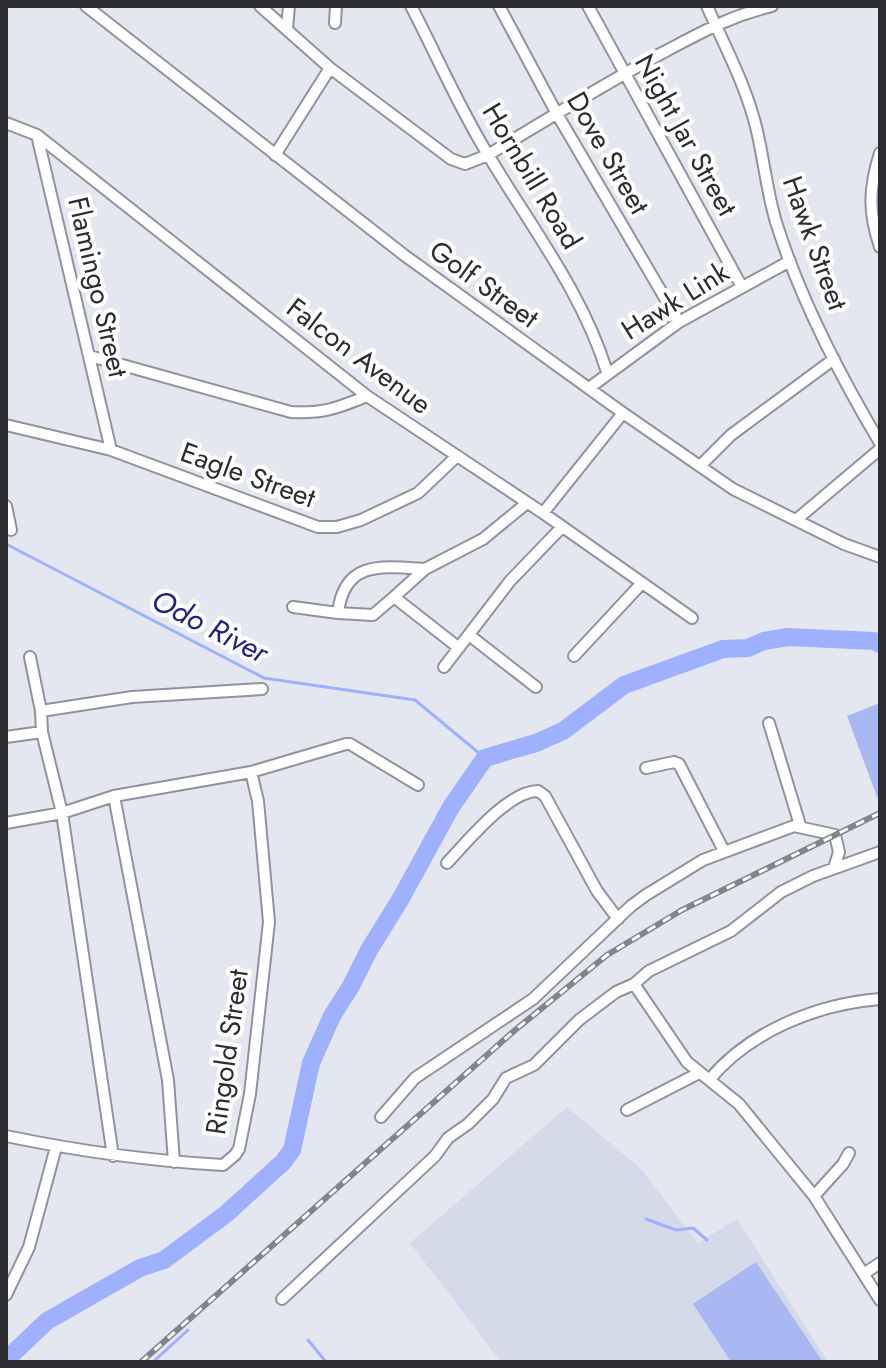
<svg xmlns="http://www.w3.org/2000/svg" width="886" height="1368" font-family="Jost,sans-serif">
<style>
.built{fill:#d5daea}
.green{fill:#a9b8f2}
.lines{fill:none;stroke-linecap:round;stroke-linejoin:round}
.stream{stroke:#9eb0fe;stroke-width:3}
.river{stroke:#9eb0fe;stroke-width:18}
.minor-casing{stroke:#91939c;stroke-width:14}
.minor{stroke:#fff;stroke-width:10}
.rail-casing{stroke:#82848b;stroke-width:6}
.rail{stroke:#fff;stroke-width:3;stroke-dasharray:9;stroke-linecap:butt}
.labels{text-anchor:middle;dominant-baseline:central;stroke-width:8;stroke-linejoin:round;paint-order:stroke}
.street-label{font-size:28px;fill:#2c2d31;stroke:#fff}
.water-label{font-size:30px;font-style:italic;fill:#20247b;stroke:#fff}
</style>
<rect width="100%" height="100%" fill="#e4e7f0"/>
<path class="built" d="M567,1107L641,1169L698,1243L737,1219L828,1362H501L410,1243Z"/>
<path class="green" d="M880,703V805L847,716Z
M756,1262L823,1362H731L693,1304Z"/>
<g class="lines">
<path class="stream" d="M6,544L264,678L415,700L485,758
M646,1219L676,1230L693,1228L707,1240
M308,1340L326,1362
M153,1362L188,1330"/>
<path class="river" d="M6,1360L47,1321L140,1268L164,1260L226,1214L283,1162L292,1150L311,1063L332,1016L351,986L369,950L400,900L451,807L485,758L536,743L563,731L624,685L723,649L748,648L764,641L788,637L874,641L880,644"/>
<defs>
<path id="minor" d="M86,6L404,255L623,413L733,489L844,544L880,557
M260,6L330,68L451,159L465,164L488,155C546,120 604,84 664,52C702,32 730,16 772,6
M411,6C437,56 460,110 490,158C532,228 583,294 607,372
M499,6L557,114L679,322
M588,6L742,287
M707,6C725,47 747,87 757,131C764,161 767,192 776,222C800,299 839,374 880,443
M335,23L336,6
M287,29L289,6
M6,123L37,135L367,396L543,513L692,618
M37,135L111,450
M880,153C869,188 868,212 880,247
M275,155L330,68
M90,356L291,412C322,414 338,408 367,396
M589,388L679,322L790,261
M6,425L111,450L318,527H337L361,520L418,493L457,456
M700,466L731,435L834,359
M6,506L11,530
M543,513L623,413
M796,520L880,449
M293,607L338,613C344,560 382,566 425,569
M338,613L373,615L394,597
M469,635L536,687
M459,648L394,597L425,569L483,539L527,503
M574,656L642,583
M30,657L41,711L42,732L62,813L113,1156
M444,667L510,581L562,527
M41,711L132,697L262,689
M769,723L800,825
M6,737L42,732
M646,768L674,762L679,764L724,851
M114,796L168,1080L174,1162
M6,823L62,813L114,796L251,772L346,744H350L418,785
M447,863C467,842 508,791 538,791L545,796L597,891L618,919
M634,984L687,1062L739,1104L814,1196L880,1300
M709,1080C750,1031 817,1004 880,999
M627,1110L699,1073
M381,1117L415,1078L533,999L631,906L646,895L703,860L794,826L835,835L839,852L834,868
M6,1136C78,1151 150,1161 223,1165L235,1155L239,1149L250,1094L269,922L258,801L251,772
M814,1196L843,1164L849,1153
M865,1273L880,1263
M6,1295L29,1247L56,1147
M282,1299L435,1156L448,1138L468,1124L493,1099L506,1078L534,1065L579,1020L616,992L634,984L649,971L731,931L781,892L813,876L880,852"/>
</defs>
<use href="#minor" class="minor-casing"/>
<use href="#minor" class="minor"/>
<defs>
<path id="rail" d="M141,1362L514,1031L607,955L682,910L880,813"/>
</defs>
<use href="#rail" class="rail-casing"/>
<use href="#rail" class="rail"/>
</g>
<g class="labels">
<g class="street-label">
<text transform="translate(686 135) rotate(61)">Night Jar Street</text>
<text transform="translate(608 153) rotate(60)">Dove Street</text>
<text transform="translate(532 176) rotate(59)">Hornbill Road</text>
<text transform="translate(815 243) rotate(70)">Hawk Street</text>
<text transform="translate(484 284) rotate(36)">Golf Street</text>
<text transform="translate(98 287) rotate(77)">Flamingo Street</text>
<text transform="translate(675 301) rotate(-32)">Hawk Link</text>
<text transform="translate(359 356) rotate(37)">Falcon Avenue</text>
<text transform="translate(248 475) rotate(20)">Eagle Street</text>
<text transform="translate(227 1052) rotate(-82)">Ringold Street</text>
</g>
<g class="water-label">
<text transform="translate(210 626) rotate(27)">Odo River</text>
</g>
</g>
<rect width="886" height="1368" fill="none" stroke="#2c2d31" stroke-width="16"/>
</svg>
